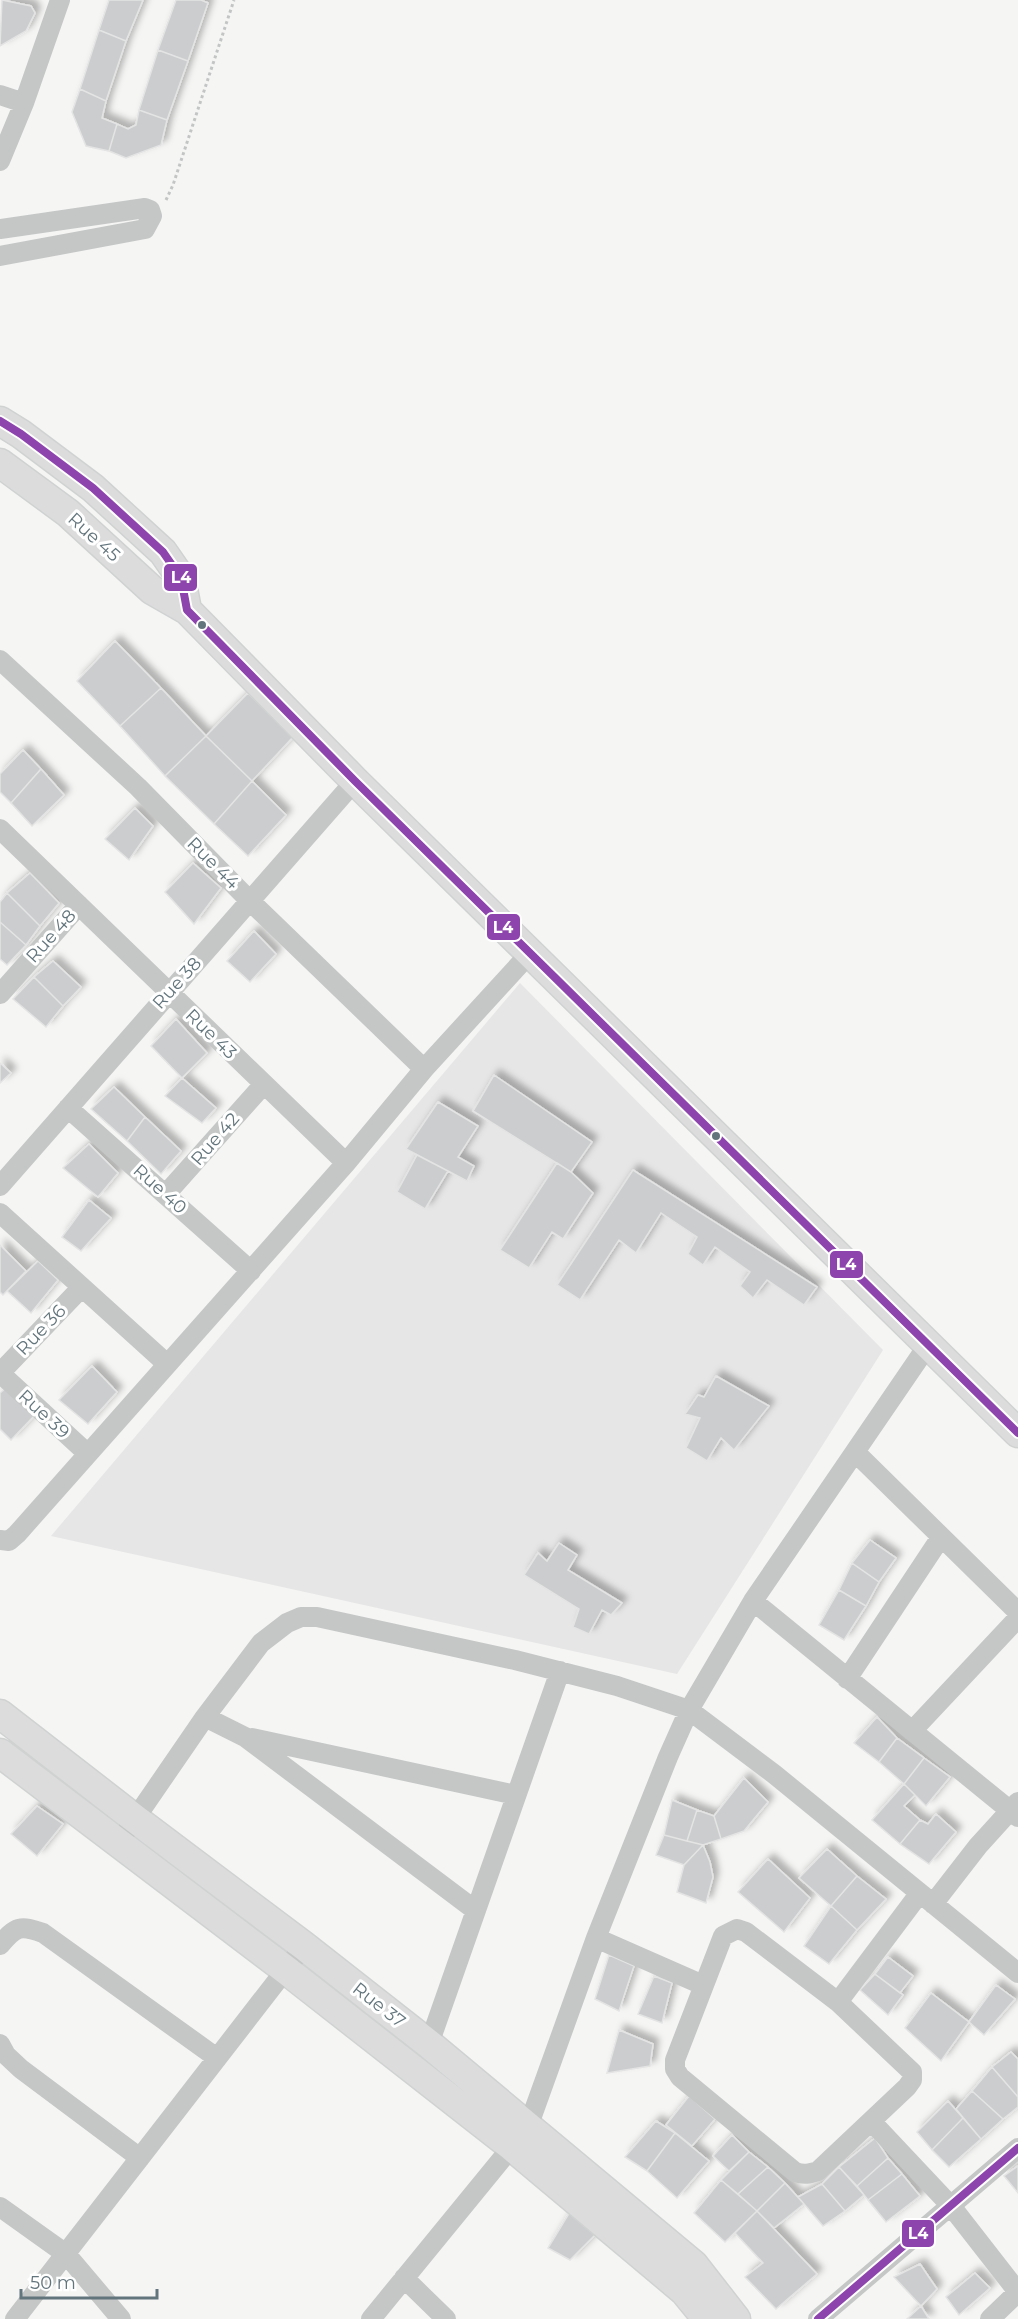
<svg xmlns="http://www.w3.org/2000/svg" width="1018" height="2319" font-family="Montserrat,sans-serif">
<style>
.built{fill:#e5e6e5}
.building{fill:#cbcdce;stroke:#e4e4e4;stroke-width:1.5;filter:url(#shadow)}
.lines{fill:none;stroke-linecap:round;stroke-linejoin:round}
.secondary-casing{stroke:#d0d2d2;stroke-width:31}
.path{stroke:#c3c5c5;stroke-width:3;stroke-dasharray:3 3;stroke-linecap:butt}
.street{stroke:#c5c7c7;stroke-width:20}
.secondary{stroke:#dcdcdd;stroke-width:28}
.bus-1-casing{stroke:#fff;stroke-width:12}
.bus-1{stroke:#8e44ad;stroke-width:8}
.bus-dot{fill:#63757c;stroke:#fff;stroke-width:2}
.labels{text-anchor:middle;dominant-baseline:central;stroke-width:6;stroke-linejoin:round;paint-order:stroke}
.street-label{font-size:18px;fill:#63757c;stroke:#fff}
.line-badge{stroke:#fff;stroke-width:2}
.badge-label{font-size:16px;text-anchor:middle;font-weight:bold;fill:#fff}
</style>
<defs>
<filter id="shadow"><feDropShadow dx="5.5" dy="-5.5" stdDeviation="3" flood-color="#0004"/></filter>
</defs>
<rect width="100%" height="100%" fill="#f5f5f4"/>
<path class="built" d="M520,983L883,1350L677,1674L51,1536Z"/>
<path class="building" d="M2,0L31,6L35,13L26,31L0,46Z
M109,0H143L126,41L99,30Z
M176,0H201L208,3L188,61L158,50Z
M99,30L126,41L106,101L80,89Z
M158,50L188,61L167,120L139,110Z
M80,89L106,101L102,118L117,124L109,151L86,146L72,112Z
M139,110L167,120L161,145L126,158L109,151L117,124L128,129L136,125Z
M115,641L161,688L120,726L77,681Z
M161,688L206,736L165,776L120,726Z
M248,693L293,737L252,781L206,736Z
M206,736L252,781L214,824L165,776Z
M23,750L41,769L11,803L0,792V774Z
M41,769L64,795L32,826L11,803Z
M252,781L286,815L248,856L214,824Z
M135,808L153,826L129,860L105,839Z
M193,863L221,888L194,924L165,892Z
M30,873L59,903L40,926L7,893Z
M7,893L40,926L26,945L0,922V902Z
M0,922L26,945L7,965L0,959Z
M254,931L276,954L250,982L227,961Z
M53,961L81,987L63,1006L34,977Z
M34,977L63,1006L46,1027L13,999Z
M176,1019L207,1053L182,1078L151,1046Z
M0,1063L11,1073L0,1083Z
M494,1075L592,1142L571,1172L473,1111Z
M182,1078L216,1108L202,1123L165,1096Z
M114,1087L145,1117L127,1141L91,1109Z
M438,1102L478,1126L458,1157L474,1166L467,1181L406,1149Z
M145,1117L181,1151L161,1174L127,1141Z
M89,1144L118,1173L98,1197L63,1168Z
M417,1155L448,1171L425,1209L397,1192Z
M557,1163L571,1172L593,1193L563,1239L552,1232L529,1268L500,1250Z
M633,1170L817,1287L804,1305L767,1280L753,1298L740,1286L750,1272L715,1247L703,1265L688,1254L697,1237L661,1213L636,1253L619,1240L580,1300L557,1285Z
M89,1200L111,1218L81,1251L62,1237Z
M0,1245L26,1271L3,1295L0,1292Z
M38,1261L58,1280L31,1313L7,1291Z
M92,1366L117,1392L88,1424L59,1400Z
M716,1376L769,1406L734,1450L721,1438L707,1461L686,1448L700,1418L685,1414L698,1395L704,1397Z
M6,1388L35,1415L11,1440L0,1429V1393Z
M870,1540L896,1558L879,1582L852,1563Z
M559,1543L577,1555L568,1570L622,1603L611,1615L602,1610L589,1634L573,1627L579,1609L524,1575L538,1553L547,1561Z
M852,1563L879,1582L866,1606L839,1590Z
M839,1590L866,1606L844,1640L819,1625Z
M877,1717L897,1738L879,1762L854,1743Z
M897,1738L924,1758L904,1784L879,1762Z
M924,1758L950,1777L926,1806L904,1784Z
M744,1778L768,1802L744,1831L721,1839L714,1816Z
M904,1784L915,1795L904,1806L920,1820L900,1844L872,1820Z
M672,1800L697,1810L687,1841L664,1835Z
M37,1806L63,1824L37,1856L11,1834Z
M697,1810L714,1816L721,1839L703,1845L687,1841Z
M936,1814L956,1832L929,1864L900,1844L920,1820L928,1824Z
M664,1835L687,1841L703,1845L684,1865L656,1855Z
M703,1845L710,1862L713,1877L706,1903L677,1892L684,1865Z
M827,1849L857,1876L831,1906L799,1878Z
M768,1859L810,1898L784,1932L738,1892Z
M857,1876L886,1899L857,1930L831,1906Z
M831,1906L857,1930L829,1964L804,1946Z
M609,1955L634,1966L619,2011L595,1999Z
M888,1957L913,1976L900,1993L875,1974Z
M875,1974L903,1995L888,2015L860,1990Z
M654,1976L672,1983L662,2023L638,2014Z
M996,1985L1015,1999L984,2035L969,2022Z
M931,1993L969,2022L941,2061L905,2028Z
M619,2030L653,2044L650,2066L607,2073Z
M1011,2052L1018,2059V2097L992,2067Z
M992,2067L1018,2097V2107L1003,2119L972,2091Z
M972,2091L1003,2119L981,2139L956,2109Z
M689,2096L715,2119L692,2146L666,2125Z
M948,2101L963,2118L932,2150L917,2132Z
M963,2118L981,2139L949,2167L932,2150Z
M656,2121L675,2133L647,2171L625,2157Z
M675,2133L709,2161L677,2198L647,2171Z
M732,2135L749,2152L729,2171L713,2156Z
M875,2138L888,2158L857,2186L839,2167Z
M749,2152L768,2167L738,2194L721,2180Z
M888,2158L902,2174L868,2200L857,2186Z
M1018,2166V2193L1004,2176Z
M768,2167L785,2183L757,2211L738,2194Z
M839,2167L864,2195L845,2211L822,2184Z
M902,2174L920,2196L886,2222L868,2200Z
M721,2180L757,2211L725,2242L694,2213Z
M785,2183L804,2204L774,2228L757,2211Z
M822,2184L845,2211L823,2226L798,2197Z
M571,2210L595,2235L570,2260L548,2248Z
M757,2211L817,2274L776,2309L745,2277L763,2263L735,2233Z
M920,2264L937,2289L921,2306L894,2277Z
M975,2273L990,2288L959,2315L946,2297Z
M921,2306L929,2319H907Z"/>
<g class="lines">
<defs>
<path id="secondary" d="M0,421L21,434L93,488L163,552L181,578L187,610
M0,463L68,513L152,590L187,610L355,781L1018,1433
M0,1714L134,1818L304,1946L429,2044L694,2265L736,2319
M0,1753L286,1970L511,2146L684,2291L707,2319"/>
</defs>
<use href="#secondary" class="secondary-casing"/>
<path class="path" d="M166,200L173,185L234,0"/>
<path class="street" d="M0,95L24,103
M0,161L24,103L60,0
M0,229L145,208L150,210L152,216L145,229L0,256
M0,660L138,787L250,901L424,1069
M0,829L346,1163
M0,994L79,905
M68,1108L251,1271
M0,1186L355,781
M166,1194L264,1084
M0,1213L167,1364
M0,1373L88,1454
M0,1373L82,1287
M855,1452L1018,1612
M0,1540L9,1541L17,1534L346,1163L424,1069L531,952
M753,1601L1018,1817
M847,1679L941,1537
M205,1717L245,1737L475,1910
M912,1731L1018,1618
M252,1738L516,1795
M128,1829L205,1717L261,1643L287,1623L301,1617H317L515,1660L617,1686L689,1710L774,1774L1018,1973
M933,1904L978,1846L1018,1802
M737,1929L746,1932L838,2002L912,2072V2080L907,2087L818,2171C809,2174 804,2175 795,2172L680,2077L675,2069V2060L723,1936Z
M596,1938L703,1985
M0,1945C16,1926 20,1925 43,1933L217,2058
M838,2002L919,1894
M0,2044L6,2055L21,2069L140,2158
M429,2044L560,1671
M871,2121L951,2206L1018,2292
M0,2207L66,2254L121,2319
M404,2278L446,2319
M15,2319L304,1946
M371,2319L528,2127L596,1938L668,1757L689,1710L753,1601L928,1345
M818,2319L1018,2148
M990,2319L1018,2292"/>
<use href="#secondary" class="secondary"/>
<defs>
<path id="bus-1" d="M0,421L21,434L93,488L163,552L181,578L187,610L355,781L1018,1433
M818,2319L1018,2148"/>
</defs>
<use href="#bus-1" class="bus-1-casing"/>
<use href="#bus-1" class="bus-1"/>
</g>
<g class="bus-dot">
<circle cx="202" cy="625" r="5"/>
<circle cx="716" cy="1136" r="5"/>
</g>
<g class="labels">
<g class="street-label">
<text transform="translate(94 537) rotate(42)">Rue 45</text>
<text transform="translate(213 863) rotate(45)">Rue 44</text>
<text transform="translate(51 936) rotate(-48)">Rue 48</text>
<text transform="translate(177 983) rotate(-48)">Rue 38</text>
<text transform="translate(211 1034) rotate(44)">Rue 43</text>
<text transform="translate(215 1139) rotate(-49)">Rue 42</text>
<text transform="translate(160 1189) rotate(42)">Rue 40</text>
<text transform="translate(41 1330) rotate(-46)">Rue 36</text>
<text transform="translate(44 1414) rotate(43)">Rue 39</text>
<text transform="translate(379 2005) rotate(38)">Rue 37</text>
</g>
</g>
<g class="line-badge">
<rect x="163" y="563" width="35" height="29" rx="6" fill="#8e44ad"/>
<rect x="486" y="913" width="35" height="28" rx="6" fill="#8e44ad"/>
<rect x="829" y="1250" width="35" height="29" rx="6" fill="#8e44ad"/>
<rect x="901" y="2219" width="34" height="29" rx="6" fill="#8e44ad"/>
</g>
<g class="badge-label">
<text x="181" y="583">L4</text>
<text x="503" y="933">L4</text>
<text x="846" y="1270">L4</text>
<text x="918" y="2239">L4</text>
</g>
<path d="M21 2289v9h136v-9" fill="none" stroke="#63757c" stroke-width="3"/>
<text x="30" y="2289" font-size="18" fill="#63757c" stroke="#ffffff" stroke-width="4.5" paint-order="stroke">50 m</text>
</svg>
